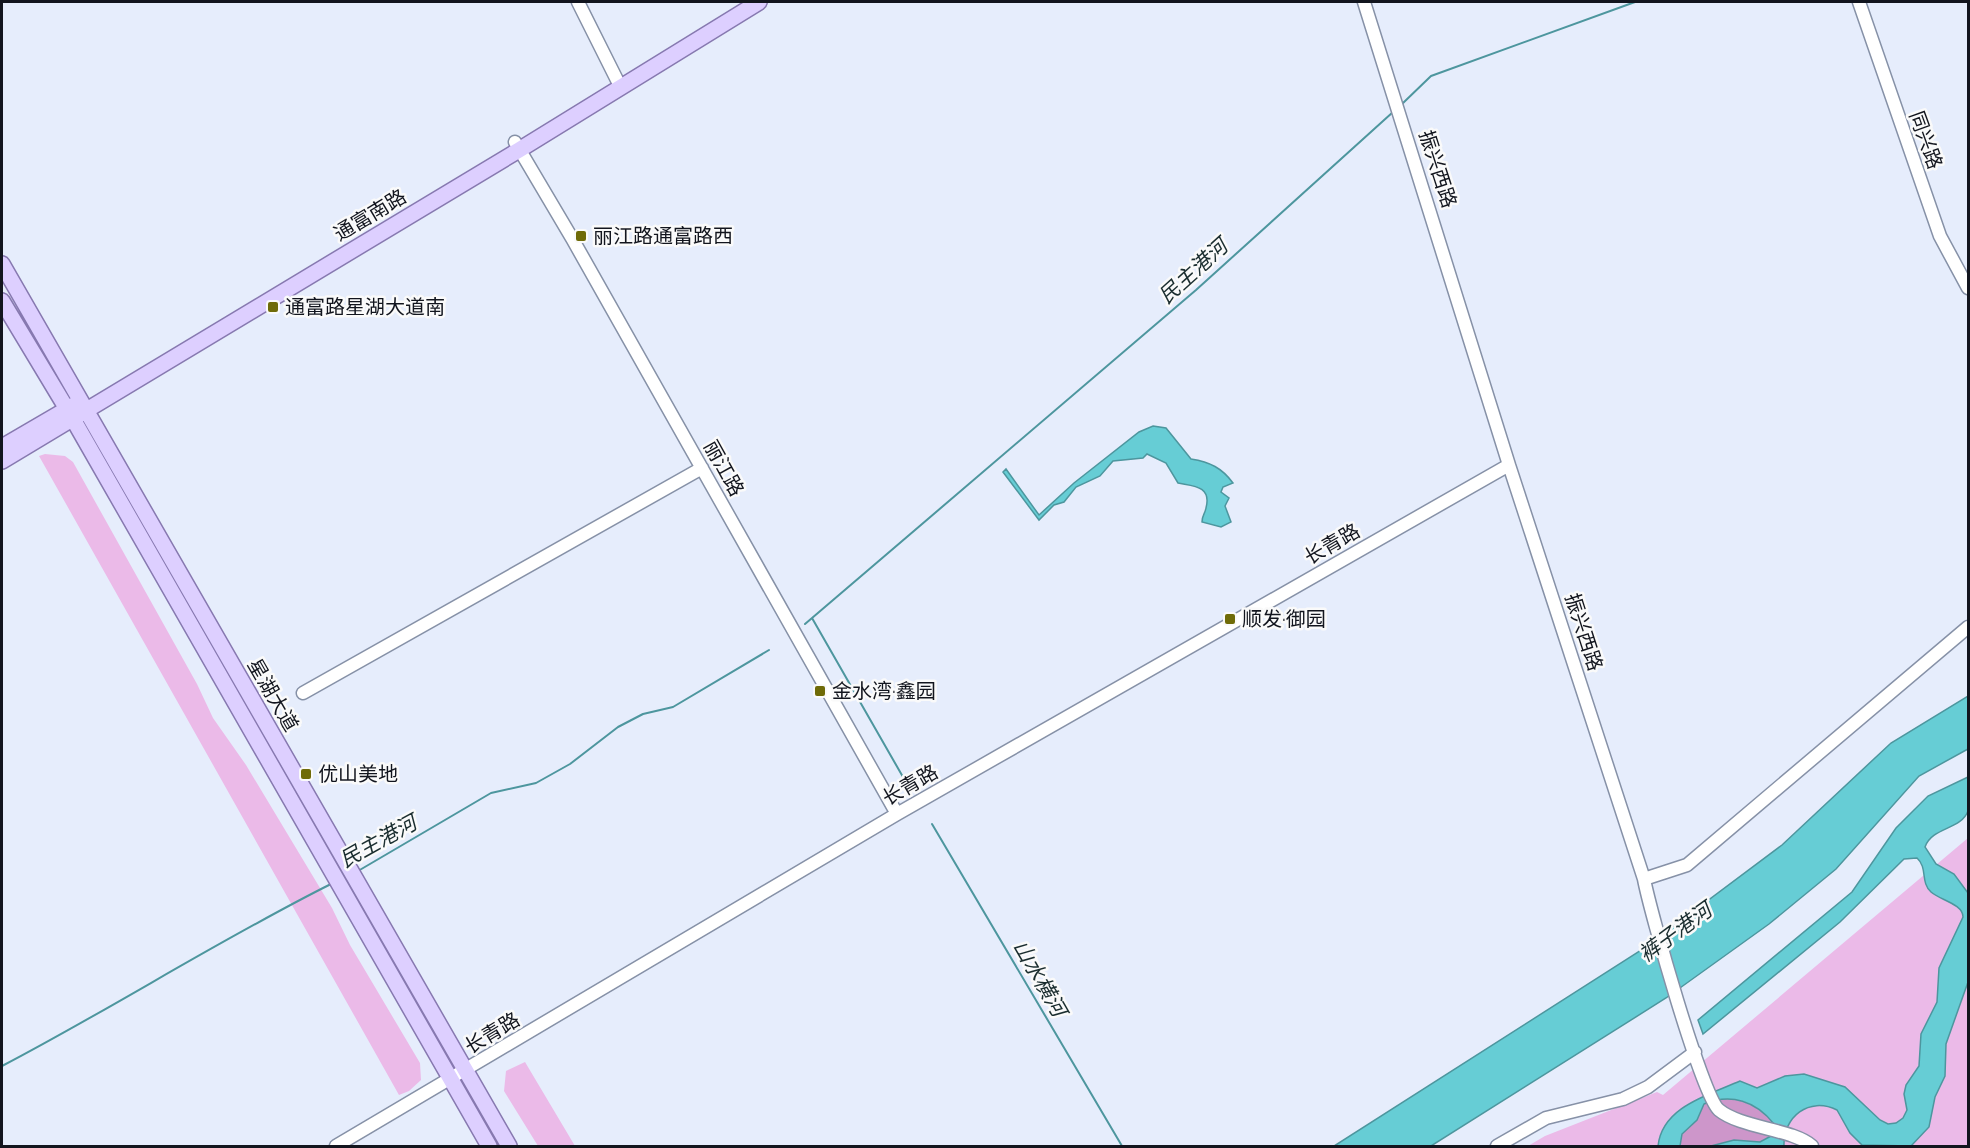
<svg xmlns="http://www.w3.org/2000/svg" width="1970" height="1148" font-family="Raleway,'Noto Sans SC',sans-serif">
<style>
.green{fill:#ebbae8}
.forest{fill:#cd96ca}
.water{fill:#66cdd5;stroke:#4d969e;stroke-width:1.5}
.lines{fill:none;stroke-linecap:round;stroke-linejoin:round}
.stream{stroke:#4d969e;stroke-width:2}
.minor-casing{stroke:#8691a7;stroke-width:15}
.major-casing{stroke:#8779b0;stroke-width:18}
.minor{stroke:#fff;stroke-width:12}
.major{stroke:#ddcfff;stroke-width:15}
.poi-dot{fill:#6f6b08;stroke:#fafafa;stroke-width:2}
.labels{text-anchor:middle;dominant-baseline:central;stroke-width:5;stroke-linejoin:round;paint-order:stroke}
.street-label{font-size:20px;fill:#12151e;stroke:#fafafa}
.poi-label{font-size:20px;fill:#12151e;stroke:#fafafa;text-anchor:start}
.water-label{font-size:21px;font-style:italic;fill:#1a2d2f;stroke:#fafafa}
</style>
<rect width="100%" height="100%" fill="#e6edfc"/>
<path class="green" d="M45,454L65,456L73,462L197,684L213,718L246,765L332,908L350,945L420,1063L421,1080L409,1091L399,1095L39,456Z
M1968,838V1146H1528L1545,1136L1657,1092L1663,1095Z
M525,1062L575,1146H538L504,1091L506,1071Z"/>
<path class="forest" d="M1719,1098C1741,1097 1761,1108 1774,1124L1773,1135L1760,1142L1734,1140L1711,1146H1680L1682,1134L1697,1120L1704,1104Z"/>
<path class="water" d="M1153,426L1166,428L1191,459C1210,462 1222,468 1233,483L1223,487L1221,492L1229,498L1225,506L1231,522L1221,527L1202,522C1202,515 1205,514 1206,508C1212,485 1192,486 1178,483L1166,463L1147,454L1143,458L1113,461L1100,476L1076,487L1064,502L1054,505L1039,520L1003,472L1006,469L1039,515L1074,483L1139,432Z
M1968,696V749L1919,776L1836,869L1769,924L1666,998L1431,1146H1334L1643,949L1782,845L1891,743Z
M1968,777C1968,786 1970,802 1968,811C1961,830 1932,827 1925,847L1936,864L1954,874L1968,893V982L1946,1044L1945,1076L1935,1097L1929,1127L1911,1146L1862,1145L1850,1133L1837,1110C1809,1096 1783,1117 1784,1146H1711L1734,1140L1760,1142L1773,1135L1774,1124C1756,1101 1731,1093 1704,1104L1697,1120L1682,1134L1680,1146H1658C1662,1107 1708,1095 1740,1081L1757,1088L1785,1076L1804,1074L1845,1087L1880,1120L1888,1124L1896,1123L1903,1118L1907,1110L1904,1094L1906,1085L1919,1066L1921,1034L1937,1002L1939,968L1963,917C1963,904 1940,900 1931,892C1920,882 1928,868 1917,858L1904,859L1840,922L1703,1034L1698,1020L1852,892L1896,828L1928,796Z"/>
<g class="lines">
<path class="stream" d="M1402,104L1431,76L1635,2
M812,618L907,784
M805,624L1196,290L1393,112
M932,824L1122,1146
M358,871L491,793L536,783L570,764L618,727L643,714L673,707L769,650
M2,1066C113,1008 219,940 331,884"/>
<defs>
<path id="minor" d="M578,2L621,88
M1364,2L1509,465L1644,879L1687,865L1968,627
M1859,2L1940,236L1968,288
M515,142L573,240L897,814
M303,693L702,468
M1644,879C1650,911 1702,1096 1719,1110C1741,1128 1793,1129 1812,1146
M336,1146L897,814L1509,465
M1497,1146L1546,1118L1623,1099L1648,1087L1695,1052"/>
<path id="major" d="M2,264L509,1146
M2,301L73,419L489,1146
M2,447L74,405
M2,461L519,150L759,2"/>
</defs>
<use href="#minor" class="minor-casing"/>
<use href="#major" class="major-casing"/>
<use href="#minor" class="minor"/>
<use href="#major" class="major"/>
</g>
<g class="poi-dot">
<rect x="575" y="230" width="12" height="12" rx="3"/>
<rect x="267" y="301" width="12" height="12" rx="3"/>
<rect x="1224" y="613" width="12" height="12" rx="3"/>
<rect x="814" y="685" width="12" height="12" rx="3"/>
<rect x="300" y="768" width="12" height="12" rx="3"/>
</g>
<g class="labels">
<g class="street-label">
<text transform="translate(1926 140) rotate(70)">同兴路</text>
<text transform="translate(1438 169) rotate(72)">振兴西路</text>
<text transform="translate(370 215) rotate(-31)">通富南路</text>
<text transform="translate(724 468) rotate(61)">丽江路</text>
<text transform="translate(1332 544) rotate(-30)">长青路</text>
<text transform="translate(1584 632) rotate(72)">振兴西路</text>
<text transform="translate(273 695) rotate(60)">星湖大道</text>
<text transform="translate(910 785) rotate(-30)">长青路</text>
<text transform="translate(492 1033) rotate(-31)">长青路</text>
</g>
<g class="poi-label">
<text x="593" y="236">丽江路通富路西</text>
<text x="285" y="307">通富路星湖大道南</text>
<text x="1242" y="619">顺发·御园</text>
<text x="832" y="691">金水湾·鑫园</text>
<text x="318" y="774">优山美地</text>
</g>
<g class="water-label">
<text transform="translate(1193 271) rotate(-42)">民主港河</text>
<text transform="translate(378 841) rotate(-29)">民主港河</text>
<text transform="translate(1675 932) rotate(-36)">裤子港河</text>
<text transform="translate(1040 978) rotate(60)">山水横河</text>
</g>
</g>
<rect width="1970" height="1148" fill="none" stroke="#12151e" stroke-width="6"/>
</svg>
